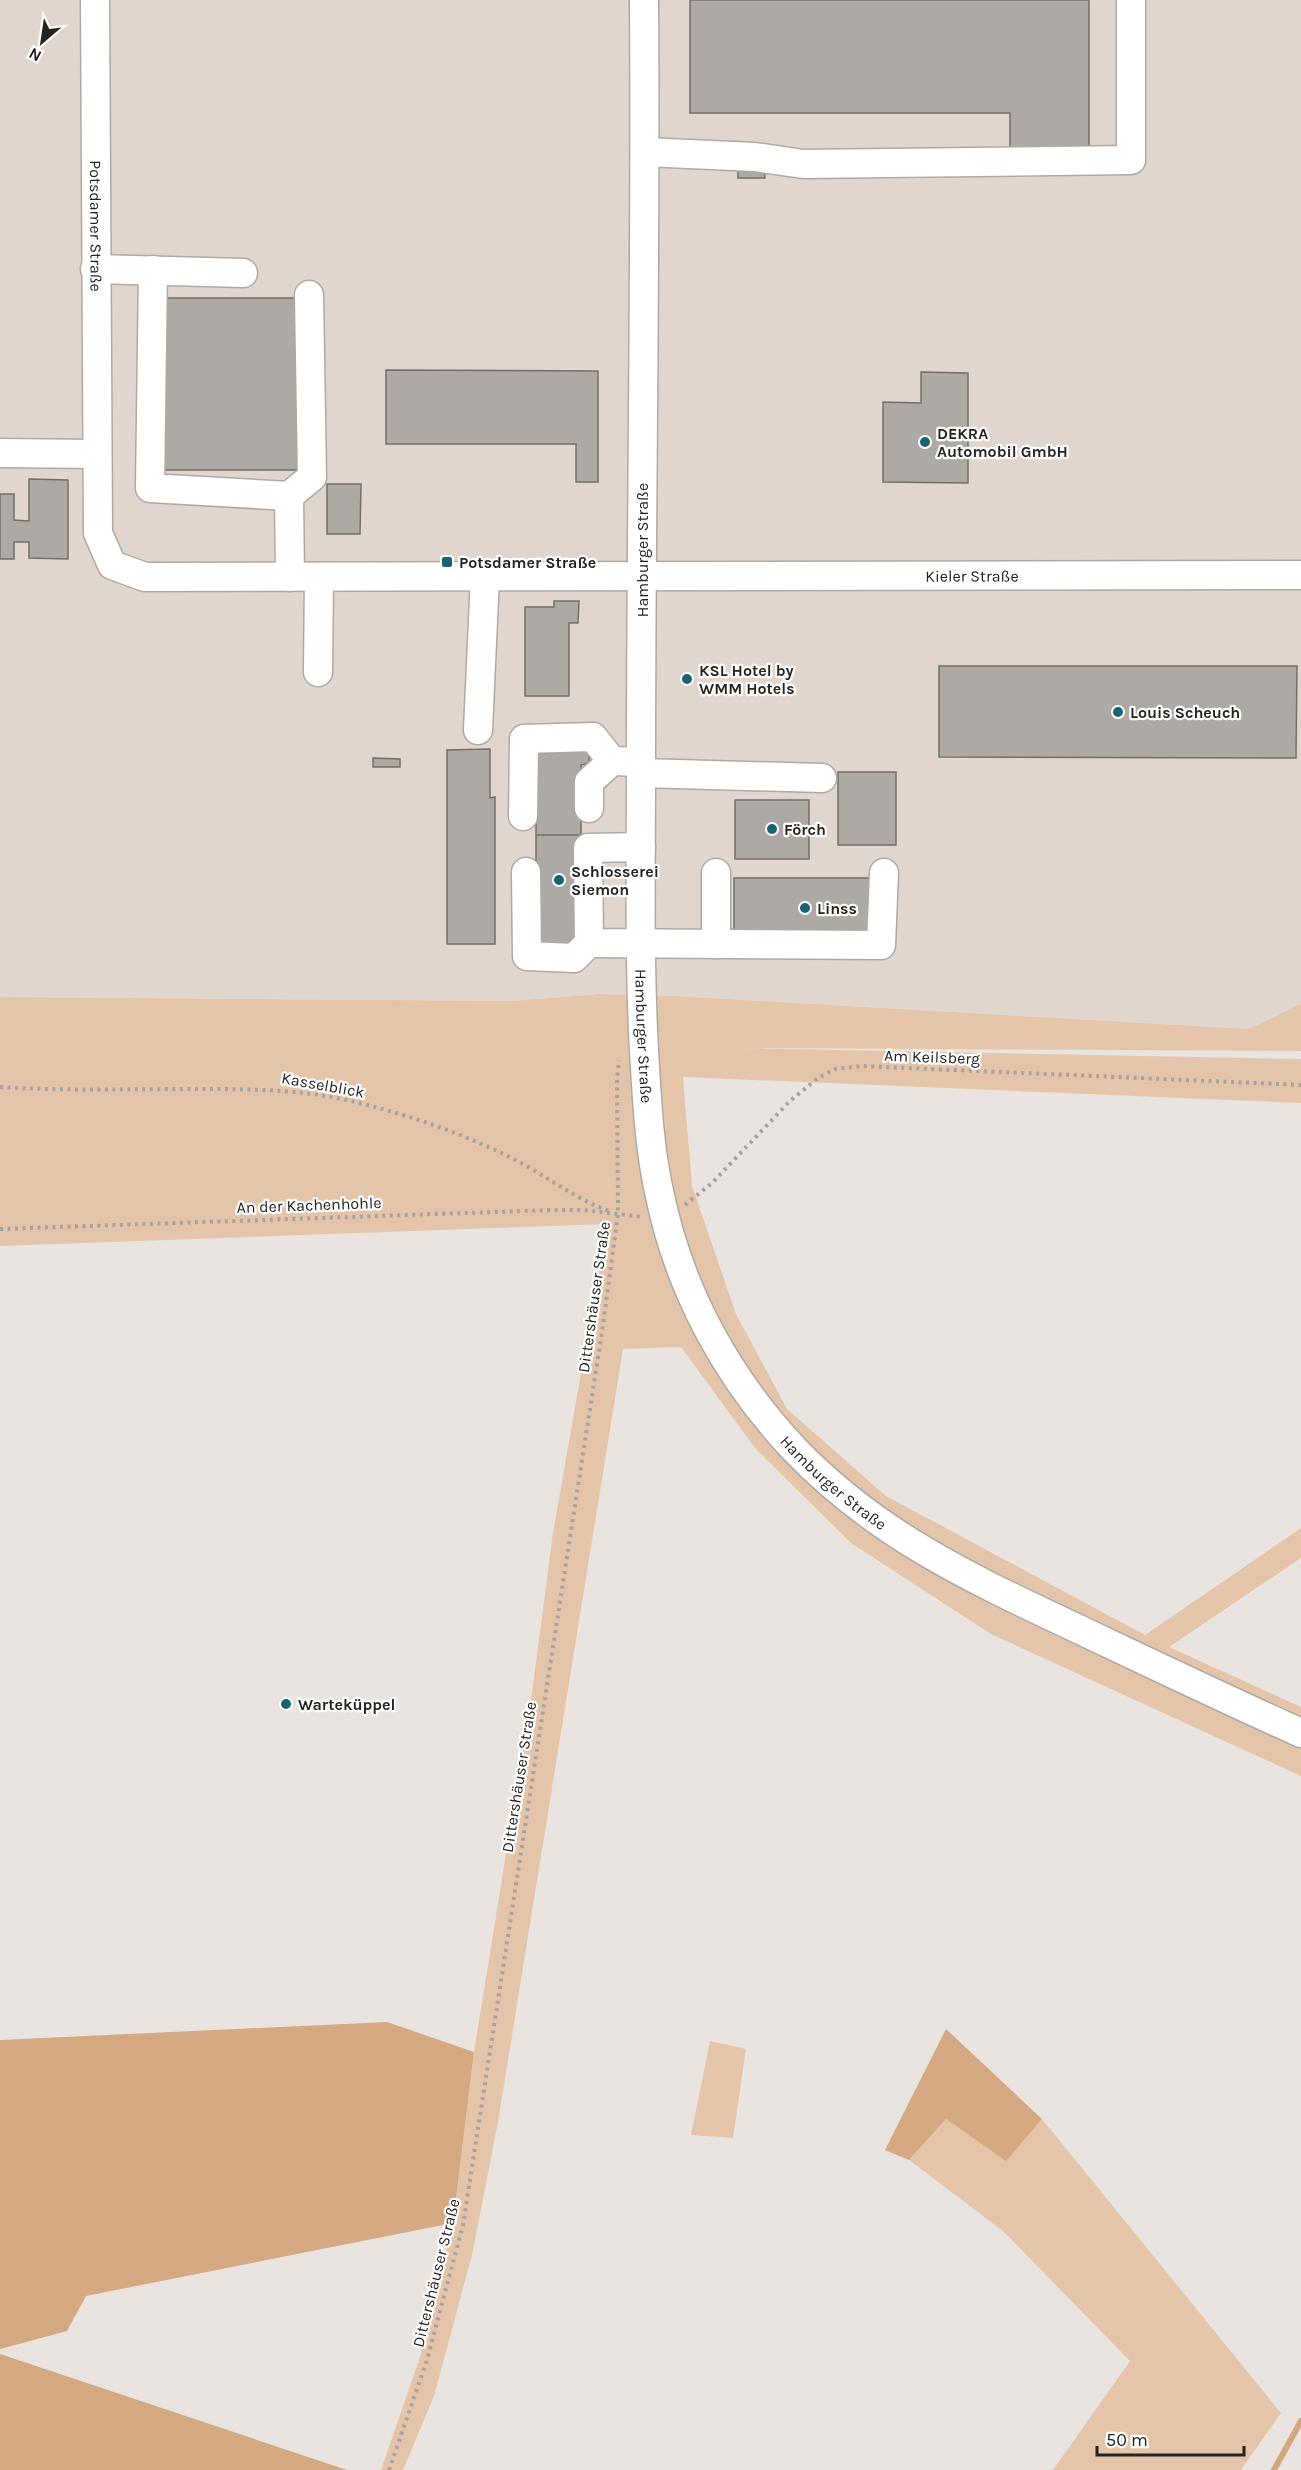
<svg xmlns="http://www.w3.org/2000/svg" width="1301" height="2470" font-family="Karla,sans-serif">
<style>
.built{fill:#e1d6cd}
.green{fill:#e5c5a9}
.forest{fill:#d4a881}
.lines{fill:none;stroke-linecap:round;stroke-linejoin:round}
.stream{stroke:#d3a881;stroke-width:6}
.building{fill:#ada9a5;stroke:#736f6b;stroke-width:1.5}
.minor-casing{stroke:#aea9a5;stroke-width:31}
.path{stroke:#a6a2a0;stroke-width:4;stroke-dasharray:3 4.5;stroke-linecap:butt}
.minor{stroke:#fff;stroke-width:28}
.poi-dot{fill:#196270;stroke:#fff;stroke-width:2}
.labels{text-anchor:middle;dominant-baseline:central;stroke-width:4.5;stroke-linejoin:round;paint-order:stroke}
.street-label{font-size:16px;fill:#252322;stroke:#fff}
.poi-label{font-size:16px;font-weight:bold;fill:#252322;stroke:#fff;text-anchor:start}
</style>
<rect width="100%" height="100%" fill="#e9e4e0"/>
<path class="built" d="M0,0H1301V1004L1248,1029L675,996L600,994L512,1001L0,997Z"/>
<path class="green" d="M599,994L675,996L1248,1029L1301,1004V1051L740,1048L1301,1059V1103L683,1077L692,1186L736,1314L787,1409L886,1496L1145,1635L1301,1528V1558L1169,1647L1301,1707V1776L991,1634L851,1543L755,1448L681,1347L623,1349L498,2122L472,2255L434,2396L403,2470H381L420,2357L453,2223L474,2052L532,1693L553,1533L607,1224L0,1246V997L512,1001Z
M710,2041L746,2049L733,2138L691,2135Z
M946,2119L1006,2160L1042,2119L1281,2413L1241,2470H1053L1130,2361L1003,2231L909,2160Z"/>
<path class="forest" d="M387,2022L474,2052L453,2223L86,2296L67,2331L0,2349V2040Z
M946,2029L1042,2119L1006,2161L946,2119L909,2160L885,2150Z
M0,2354L347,2470H0Z"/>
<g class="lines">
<path class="stream" d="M1274,2470L1301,2421"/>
</g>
<path class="building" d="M690,0H1089V149H1010V113H690Z
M738,169H764L765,178H738Z
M158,298H303V470H158Z
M386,370L598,371V482H576V444H386Z
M921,372L968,373V483L883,482V402L921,403Z
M29,479L68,480V559L29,558V542H14V559H0V494H14V520L29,521Z
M327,484H361L360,534H327Z
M554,601H579L578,623H569V696H525V607H554Z
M939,666H1297L1296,758L939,757Z
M536,746L589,747V763L581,765V835H536Z
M490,749V798L495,797V944H447V750Z
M373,758L400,759V767H373Z
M838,772H896V845H838Z
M735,800H809V859H735Z
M536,835H581L583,942L536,948Z
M734,878H876V939L734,938Z"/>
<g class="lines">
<defs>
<g id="minor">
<path id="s1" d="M95,0L98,533L112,565L145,577L1301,575"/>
<path id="s2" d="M644,0C646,257 641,514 641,770C641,864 639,958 644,1051C647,1100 649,1148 660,1196C680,1292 728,1379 795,1450C877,1535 970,1578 1074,1627C1150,1663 1225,1699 1301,1733"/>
<path d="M645,152L755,157L803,164L1131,160V0"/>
<path d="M95,269L243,273"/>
<path d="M153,270L150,488L289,496"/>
<path d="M0,453L96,454"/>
<path d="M290,577L289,496L312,477L309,295"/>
<path d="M318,672L319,577"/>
<path d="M478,730L485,576"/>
<path d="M641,773L822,778"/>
<path d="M589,808V782L612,761"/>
<path d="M523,816L524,739L593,737L612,761L641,762"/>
<path d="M641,847L588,848L589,943L881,945L884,873"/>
<path d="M526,872L527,956L574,958L589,943"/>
<path d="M716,873V944"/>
</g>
</defs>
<use href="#minor" class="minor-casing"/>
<path class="path" d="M0,1087C65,1091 130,1089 196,1089C251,1089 305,1089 359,1103C416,1117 473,1137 525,1165C553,1181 578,1200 609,1211
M685,1205L712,1183L790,1101L818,1078L835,1069L862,1066L1301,1085
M0,1229L553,1210H583L643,1217
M389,2470L427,2360L463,2225L602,1332L618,1214L617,1079L619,1060"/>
<use href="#minor" class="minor"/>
</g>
<g class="poi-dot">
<circle cx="925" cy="442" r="6"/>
<rect x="441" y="556" width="12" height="12" rx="3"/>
<circle cx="687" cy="679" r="6"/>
<circle cx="1118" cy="712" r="6"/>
<circle cx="772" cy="829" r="6"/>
<circle cx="559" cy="880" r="6"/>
<circle cx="805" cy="908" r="6"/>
<circle cx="286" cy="1704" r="6"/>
</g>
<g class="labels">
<g class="street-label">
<text stroke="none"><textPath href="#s1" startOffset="226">Potsdamer Straße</textPath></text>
<text transform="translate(642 550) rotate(-90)">Hamburger Straße</text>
<text stroke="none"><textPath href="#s1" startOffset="1430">Kieler Straße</textPath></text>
<text stroke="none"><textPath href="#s2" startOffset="1036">Hamburger Straße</textPath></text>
<text transform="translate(932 1057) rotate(2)">Am Keilsberg</text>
<text transform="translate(323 1085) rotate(10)">Kasselblick</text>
<text transform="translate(309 1205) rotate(-2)">An der Kachenhohle</text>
<text transform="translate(594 1297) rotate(-82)">Dittershäuser Straße</text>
<text stroke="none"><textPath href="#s2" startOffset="1539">Hamburger Straße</textPath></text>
<text transform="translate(519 1777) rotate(-81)">Dittershäuser Straße</text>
<text transform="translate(436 2273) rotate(-76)">Dittershäuser Straße</text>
</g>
<g class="poi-label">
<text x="937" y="433">DEKRA<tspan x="937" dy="18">Automobil GmbH</tspan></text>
<text x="459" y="562">Potsdamer Straße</text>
<text x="699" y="670">KSL Hotel by<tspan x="699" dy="18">WMM Hotels</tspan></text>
<text x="1130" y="712">Louis Scheuch</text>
<text x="784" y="829">Förch</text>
<text x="571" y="871">Schlosserei<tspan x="571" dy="18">Siemon</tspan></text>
<text x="817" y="908">Linss</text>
<text x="298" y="1704">Warteküppel</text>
</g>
</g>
<g transform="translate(42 42) rotate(209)" stroke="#ffffff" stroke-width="4.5" paint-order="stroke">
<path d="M0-4.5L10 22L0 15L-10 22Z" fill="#252322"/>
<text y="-9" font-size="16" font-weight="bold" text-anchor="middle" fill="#252322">N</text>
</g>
<path d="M1097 2446v9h147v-9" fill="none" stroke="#252322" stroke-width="3"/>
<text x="1106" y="2446" font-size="18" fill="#252322" stroke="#ffffff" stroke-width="4.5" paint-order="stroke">50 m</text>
</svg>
